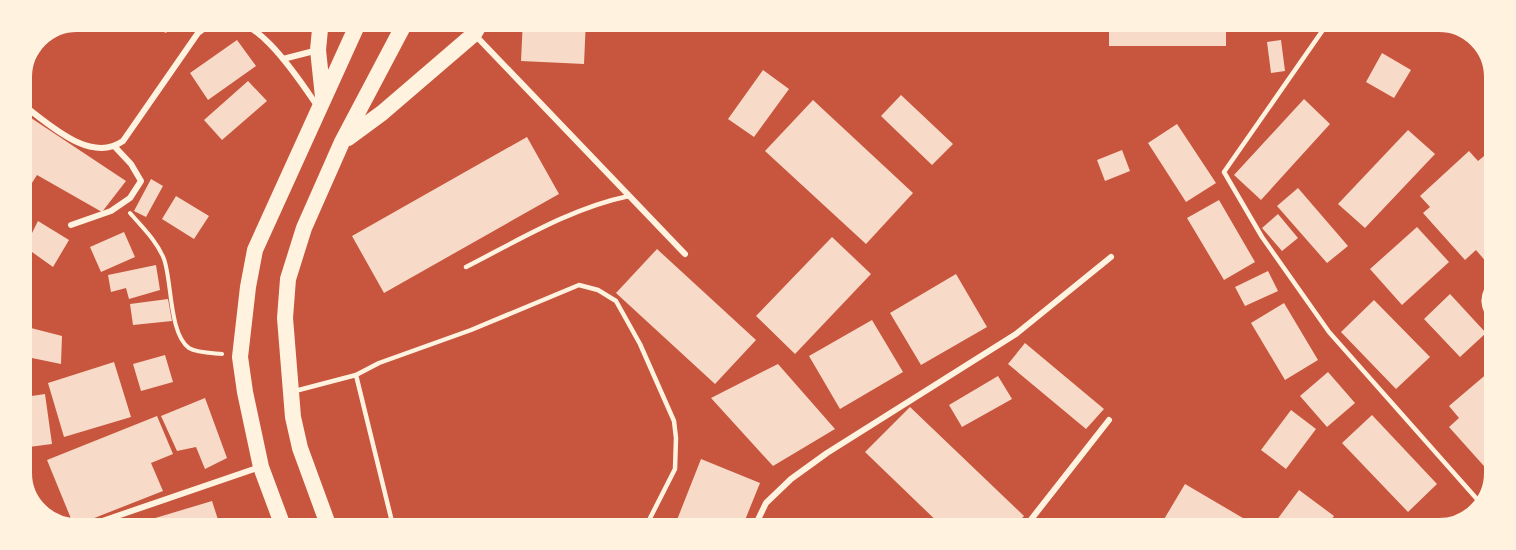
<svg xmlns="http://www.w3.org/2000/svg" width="1516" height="550" font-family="Mulish,sans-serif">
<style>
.building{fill:#f7dbc8}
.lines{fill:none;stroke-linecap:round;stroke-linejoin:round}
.path{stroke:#fff3e0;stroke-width:4}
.service{stroke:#fff3e0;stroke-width:4.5}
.minor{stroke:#fff3e0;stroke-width:6}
.trunk{stroke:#fff3e0;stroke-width:16}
.rim{fill:none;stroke:#fff3e0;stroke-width:8}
</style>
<rect width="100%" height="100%" fill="#c8553d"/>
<path class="building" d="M137,18H177L166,33Z
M523,19H586L584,64L521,61Z
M1109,20L1226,21V46H1109Z
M237,40L256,66L208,100L190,73Z
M1281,40L1285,71L1271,73L1267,42Z
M1382,53L1411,70L1394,98L1366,82Z
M763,70L789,89L754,137L728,119Z
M248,81L267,101L222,140L204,120Z
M901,95L953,144L932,165L881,116Z
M1304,99L1330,124L1261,200L1234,175Z
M813,100L913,193L866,244L765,151Z
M25,114L126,181L102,212L37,175L18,205V124Z
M1177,124L1216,183L1186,202L1148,143Z
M1408,130L1435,154L1365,228L1338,204Z
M527,137L559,194L384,293L352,236Z
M1122,150L1130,171L1105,181L1097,160Z
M1469,151L1478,161L1489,152L1497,161V256L1488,264L1476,250L1465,260L1423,213L1430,207L1420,196Z
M151,179L163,186L146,217L134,211Z
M1298,188L1348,246L1327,263L1277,206Z
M176,196L209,216L194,239L162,219Z
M1219,200L1255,262L1224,280L1187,218Z
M1278,214L1298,238L1282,251L1262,228Z
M38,221L69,240L53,267L25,247Z
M1417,227L1449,262L1402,305L1370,269Z
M124,232L135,257L101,272L90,247Z
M832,237L871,274L795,354L756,316Z
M657,249L756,340L715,384L616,293Z
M18,251L31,260L18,281Z
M156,265L160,290L129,299L126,288L111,292L108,275Z
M1268,271L1278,291L1245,306L1235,287Z
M956,274L987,327L921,365L890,313Z
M1450,294L1486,333L1460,357L1424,319Z
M168,299L172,321L133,325L130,304Z
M1374,300L1430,357L1396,389L1341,332Z
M1284,303L1318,360L1285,380L1251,323Z
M872,320L903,372L840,409L809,356Z
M31,328L62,336L61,364L27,357Z
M1025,343L1104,409L1086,429L1008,364Z
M165,355L173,382L141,391L133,364Z
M114,362L131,417L64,437L48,383Z
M778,364L835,429L773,466L711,398Z
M1496,366L1495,473L1492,475L1449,427L1459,418L1449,406Z
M1328,372L1355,403L1327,427L1300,396Z
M998,376L1012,399L962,427L949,405Z
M45,394L52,444L21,448L18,433V398Z
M205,398L227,458L205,469L196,447L177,451L161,416Z
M910,407L1024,516L1010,531H947L865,452Z
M1291,410L1316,429L1286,469L1261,450Z
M1372,415L1437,484L1408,512L1342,443Z
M157,416L173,454L151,463L163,491L74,526L47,460Z
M701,459L760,483L741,530H673Z
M1185,484L1248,521L1242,532L1157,531Z
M1299,490L1334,516L1323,532H1268Z
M212,501L221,529H156L152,519Z"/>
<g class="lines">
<path class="path" d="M130,213C142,227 157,241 164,259C172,281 169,334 189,348C197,353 212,353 222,354"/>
<path class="service" d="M1465,27C1418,20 1372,23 1325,27L1224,172L1262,237L1329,332L1484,507
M466,267C519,240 571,208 629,196
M1496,326C1480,308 1479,294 1496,276
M356,375L394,530
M295,391L356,375L379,363L471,330L579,285L598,290L616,301L640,344L674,421L676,438L675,469L644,530"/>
<path class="minor" d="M476,36L685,254
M283,59L318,50
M18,79L51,29
M18,101C46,121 89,165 123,141L198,33C204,29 211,22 218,20C255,9 300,81 318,107
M71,225L111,211L130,198L141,181L131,164L115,147
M79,529L260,467
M753,530L766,503L791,479L827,453L1016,334L1111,257
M1022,531L1109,420"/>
<path class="trunk" d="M321,19L318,50L323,97
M348,138L382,113L474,34L483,19
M284,529L261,467L245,392L240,357L248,287L255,250L360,19
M330,530L300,448L293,417L285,318L288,279L304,228L342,142L407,19"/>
</g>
<path d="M0 0H1516V550H0ZM77 28H1439A49 49 0 0 1 1488 77V473A49 49 0 0 1 1439 522H77A49 49 0 0 1 28 473V77A49 49 0 0 1 77 28Z" fill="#fff3e0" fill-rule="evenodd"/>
<path class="rim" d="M77 28H1439A49 49 0 0 1 1488 77V473A49 49 0 0 1 1439 522H77A49 49 0 0 1 28 473V77A49 49 0 0 1 77 28Z"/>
</svg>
